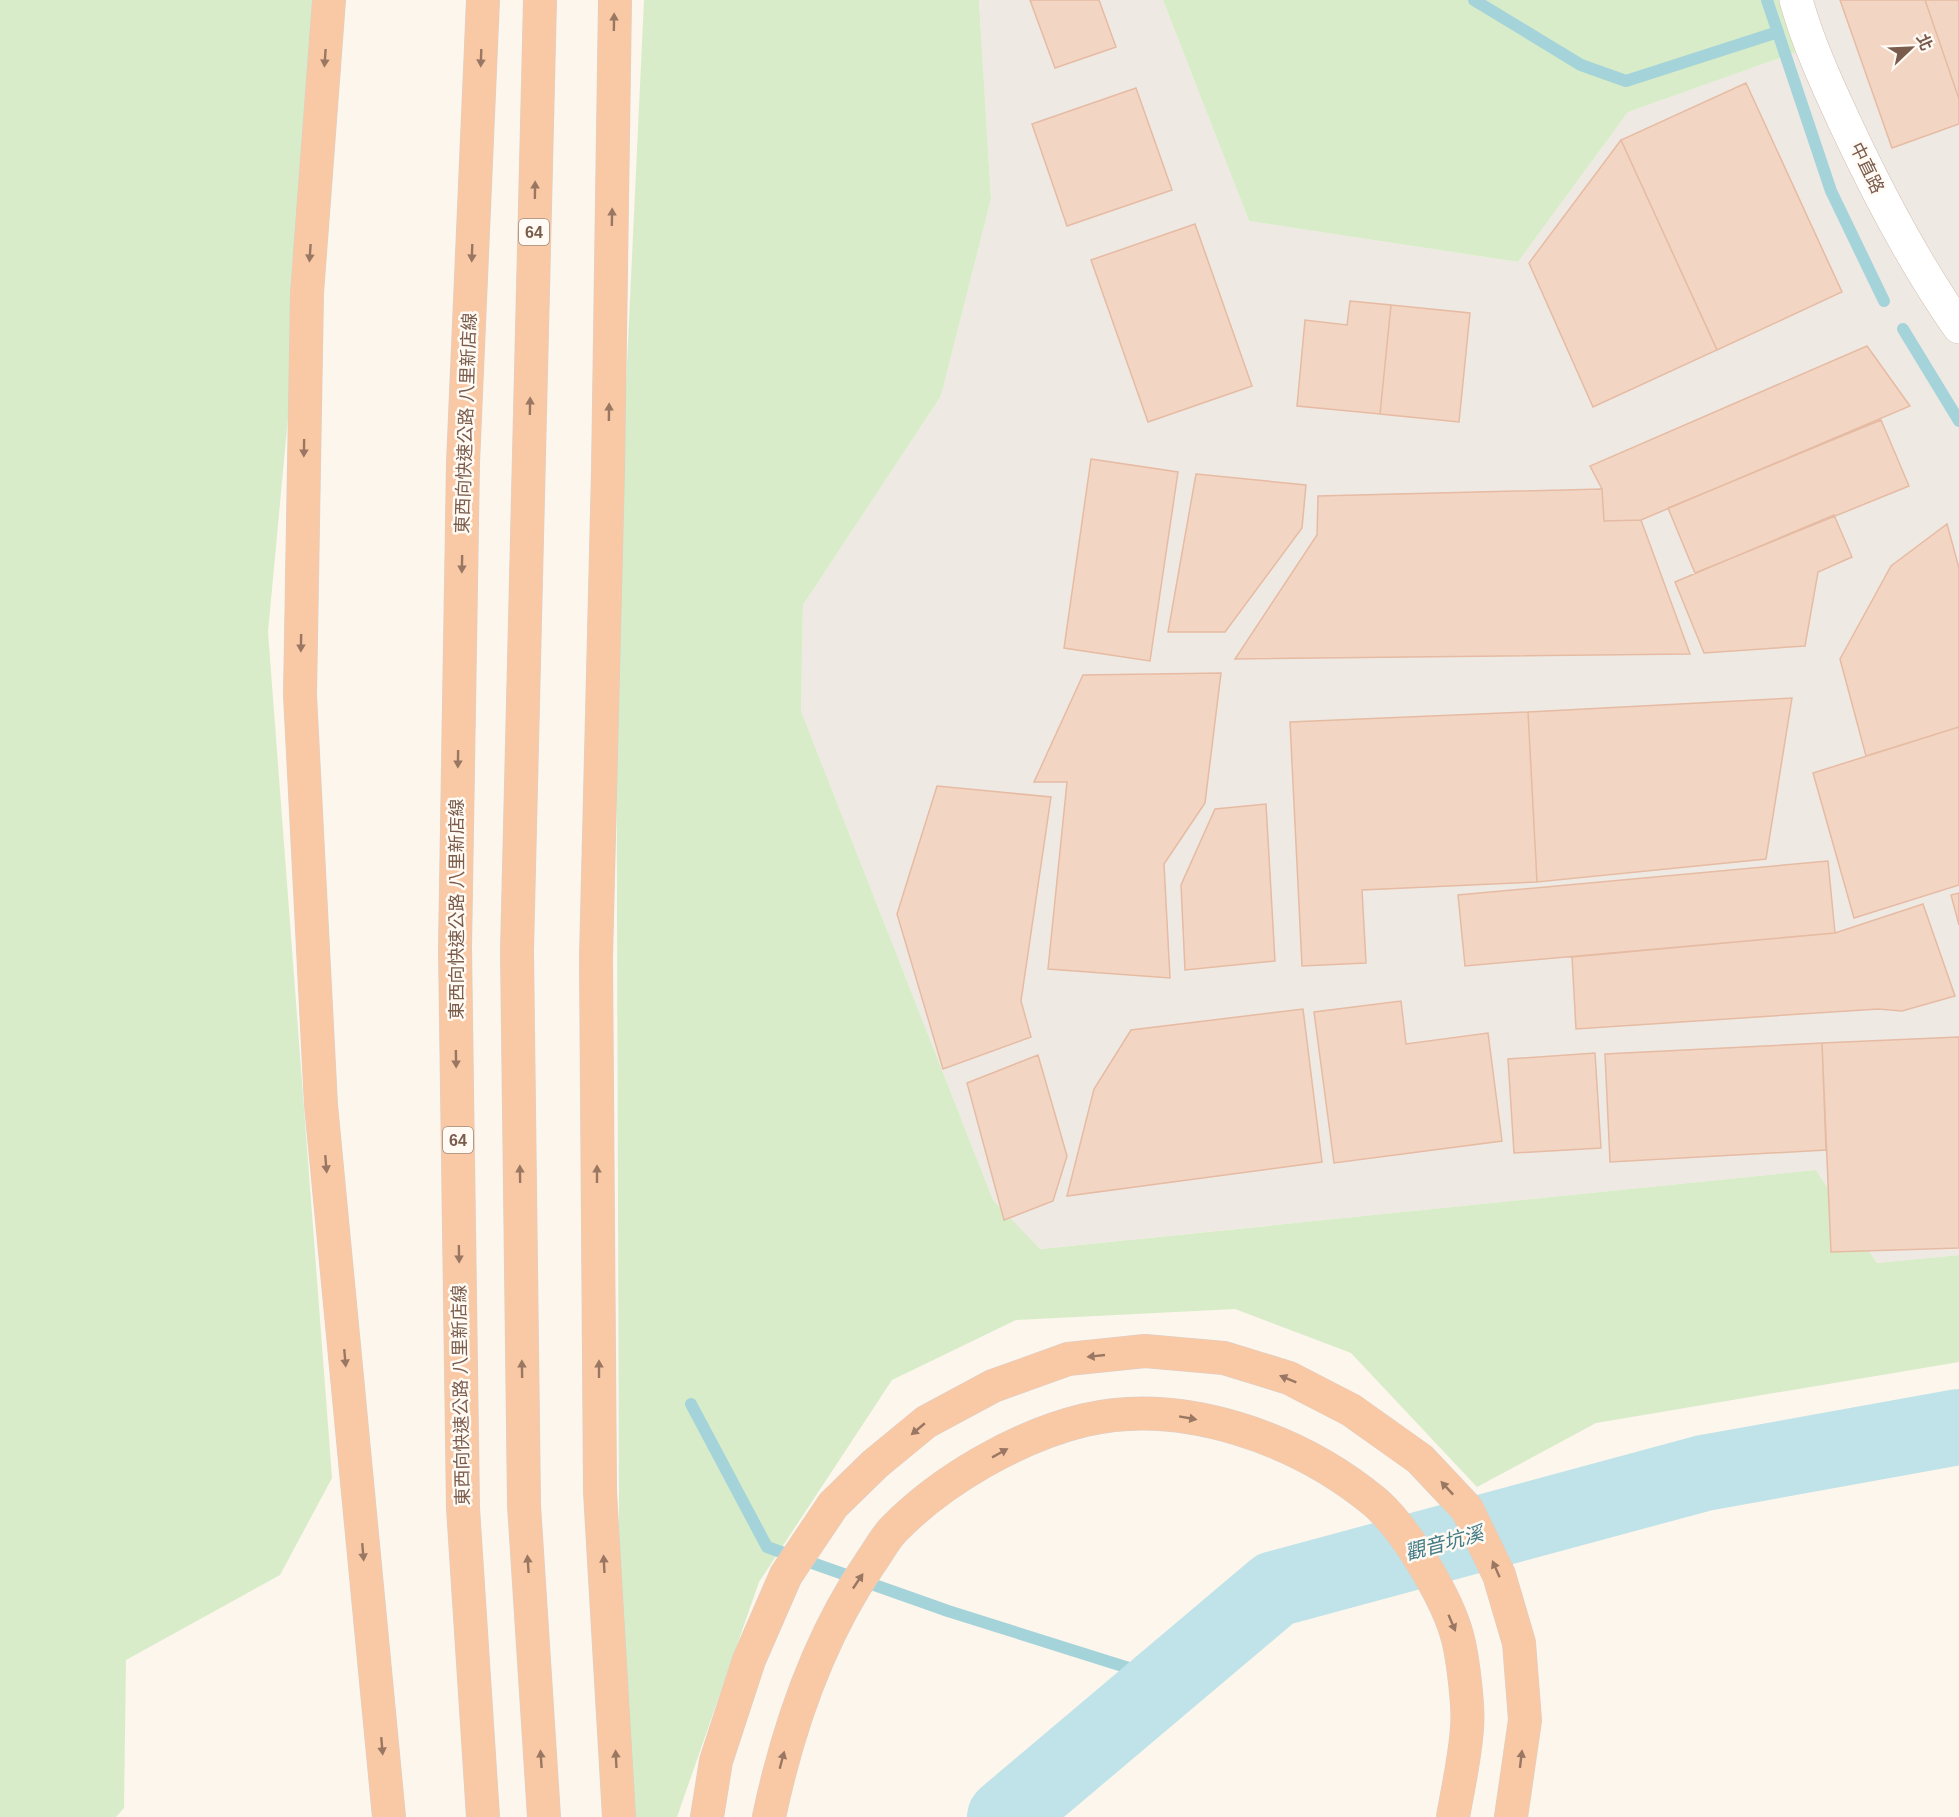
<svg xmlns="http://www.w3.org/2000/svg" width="1959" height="1817" font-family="Helvetica,'Noto Sans TC',sans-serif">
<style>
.industrial{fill:#efe9e4}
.green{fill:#d8ecc9}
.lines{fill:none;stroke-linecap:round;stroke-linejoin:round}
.stream{stroke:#a5d3da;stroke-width:12}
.river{stroke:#bfe3e8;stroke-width:76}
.building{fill:#f3d5c3;stroke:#e6bba3;stroke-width:1.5}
.tertiary-casing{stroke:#d1beb0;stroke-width:34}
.trunk-casing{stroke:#dad1cd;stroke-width:34}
.tertiary{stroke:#fff;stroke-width:33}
.trunk{stroke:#f9c8a4;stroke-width:33}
.oneway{fill:#9a7763}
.labels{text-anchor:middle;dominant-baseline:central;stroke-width:5;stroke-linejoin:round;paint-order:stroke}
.shield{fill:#fffaf3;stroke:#a28b7f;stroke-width:1.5}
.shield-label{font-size:16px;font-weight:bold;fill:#7a5c4d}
.street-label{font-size:18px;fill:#7a5c4d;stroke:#fffaf3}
.water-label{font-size:20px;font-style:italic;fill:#437c86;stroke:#fffaf3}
</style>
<rect width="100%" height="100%" fill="#fdf6ec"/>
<path class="industrial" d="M979,0H1163L1249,221L1518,262L1628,112L1814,46L1800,0H1959V1255L1877,1263L1816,1170L1039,1249L993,1200L801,711L803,605L941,396L991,199Z"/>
<path class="green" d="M0,0H327L268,632L332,1478L280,1575L126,1660L124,1808L116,1817H0Z
M644,0H979L991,199L941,396L803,605L801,711L993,1200L1040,1249L1816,1170L1877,1263L1959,1255V1362L1596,1423L1477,1487L1351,1353L1235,1309L1016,1320L892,1380L759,1582L677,1817H620L616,599Z
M1163,0H1800L1814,46L1628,112L1518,262L1249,221Z"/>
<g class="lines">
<path class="stream" d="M1474,0L1581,65L1626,81L1778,32
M1767,0L1831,191L1884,301
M1903,329L1959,421
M691,1404L767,1547L948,1611L1167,1680
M1956,1426L1959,1423"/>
<path class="river" d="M1005,1817L1275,1589L1704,1473L1959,1427"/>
</g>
<path class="building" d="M1030,0H1099L1116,47L1055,68Z
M1840,0H1925L1959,99V124L1892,148Z
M1925,0H1959V99Z
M1746,83L1842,292L1717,350L1621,140Z
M1136,88L1172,190L1067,226L1032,124Z
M1621,140L1717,350L1593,407L1529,263Z
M1195,224L1252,386L1148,422L1091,260Z
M1350,301L1391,305L1380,414L1297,406L1305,320L1347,325Z
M1391,305L1470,313L1459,422L1380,414Z
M1867,346L1910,406L1641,520L1604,521L1602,489L1590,466Z
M1881,420L1909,486L1695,573L1668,508Z
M1091,459L1178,472L1150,661L1064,648Z
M1196,474L1306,485L1302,528L1225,632H1168Z
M1602,489L1604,521L1641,520L1690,654L1235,659L1317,535L1318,496Z
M1834,515L1852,557L1818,572L1805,646L1704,653L1675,582Z
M1947,524L1959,568V727L1866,756L1840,659L1891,566Z
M1221,673L1205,803L1164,864L1170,978L1048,969L1067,782H1034L1083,675Z
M1792,698L1766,859L1537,882L1528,712Z
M1528,712L1537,882L1362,890L1366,963L1302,966L1290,722Z
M1959,727V885L1854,918L1813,773Z
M937,786L1051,797L1021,1001L1031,1037L943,1069L897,914Z
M1266,804L1275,961L1185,970L1181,885L1215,809Z
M1828,861L1835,933L1465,966L1458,895Z
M1959,893V925L1951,895Z
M1923,904L1955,996L1902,1011L1878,1009L1576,1029L1572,957L1835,933Z
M1401,1001L1406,1044L1488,1033L1502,1141L1334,1163L1314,1012Z
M1303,1009L1322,1162L1067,1196L1094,1089L1131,1030Z
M1959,1037V1248L1831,1252L1822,1043Z
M1822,1043L1826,1150L1610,1162L1605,1054Z
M1595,1053L1601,1148L1514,1153L1508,1059Z
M1038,1055L1067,1156L1053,1201L1004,1220L967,1083Z"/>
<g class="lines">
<defs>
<path id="tertiary" d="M1796,0C1808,43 1826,82 1845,123C1878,194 1914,263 1959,327"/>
<path id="trunk" d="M329,0L307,293L300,695L321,1105L389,1817
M540,0L517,951L524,1505L544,1817
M615,0L608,471L596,958L600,1492L619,1817
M483,1817L463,1508L455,948L463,463L483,0
M707,1817L716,1761L749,1660L786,1575L833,1505L875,1464L926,1422L993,1386L1068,1359L1145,1351L1224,1358L1289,1378L1351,1410L1420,1459L1467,1509L1499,1575L1519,1643L1525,1720L1511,1817
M769,1817C788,1727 818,1639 870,1563C878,1552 885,1538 894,1529C942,1480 1018,1436 1085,1420C1183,1397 1299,1439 1375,1502C1406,1529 1448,1599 1458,1639C1463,1659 1469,1708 1467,1728C1465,1758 1458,1788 1453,1817"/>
</defs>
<use href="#tertiary" class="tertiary-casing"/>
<use href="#trunk" class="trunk-casing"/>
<use href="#tertiary" class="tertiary"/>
<use href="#trunk" class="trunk"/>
</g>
<defs><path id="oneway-solid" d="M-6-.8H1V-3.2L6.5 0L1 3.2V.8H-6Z" transform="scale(1.5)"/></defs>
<g class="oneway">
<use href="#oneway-solid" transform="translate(614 22) rotate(-89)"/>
<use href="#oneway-solid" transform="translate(325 58) rotate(94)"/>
<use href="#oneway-solid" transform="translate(481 58) rotate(92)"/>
<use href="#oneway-solid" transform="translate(535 190) rotate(-89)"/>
<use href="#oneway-solid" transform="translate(612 217) rotate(-89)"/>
<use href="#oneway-solid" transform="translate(310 253) rotate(94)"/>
<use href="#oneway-solid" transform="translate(472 253) rotate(92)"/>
<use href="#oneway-solid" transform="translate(530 406) rotate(-89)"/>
<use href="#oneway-solid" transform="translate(609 412) rotate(-89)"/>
<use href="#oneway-solid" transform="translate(304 448) rotate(91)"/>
<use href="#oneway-solid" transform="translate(462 564) rotate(91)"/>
<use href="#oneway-solid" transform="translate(301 643) rotate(91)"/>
<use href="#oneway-solid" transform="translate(458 759) rotate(91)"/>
<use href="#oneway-solid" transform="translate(456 1059) rotate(89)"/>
<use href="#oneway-solid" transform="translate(326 1164) rotate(85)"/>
<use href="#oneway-solid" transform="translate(520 1174) rotate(-91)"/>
<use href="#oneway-solid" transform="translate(597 1174) rotate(-90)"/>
<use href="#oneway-solid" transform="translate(459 1254) rotate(89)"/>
<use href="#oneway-solid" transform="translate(1096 1356) rotate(174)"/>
<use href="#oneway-solid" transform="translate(345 1358) rotate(85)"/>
<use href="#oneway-solid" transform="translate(522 1369) rotate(-91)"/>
<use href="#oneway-solid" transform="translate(599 1369) rotate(-90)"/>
<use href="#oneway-solid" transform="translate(1288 1379) rotate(-158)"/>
<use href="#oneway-solid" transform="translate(1188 1418) rotate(10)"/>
<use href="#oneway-solid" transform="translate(918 1429) rotate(140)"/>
<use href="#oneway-solid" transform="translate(1000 1453) rotate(-29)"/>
<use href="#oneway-solid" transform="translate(1447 1488) rotate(-133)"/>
<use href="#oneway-solid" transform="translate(363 1552) rotate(85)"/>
<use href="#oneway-solid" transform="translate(528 1564) rotate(-94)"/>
<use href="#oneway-solid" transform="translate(604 1564) rotate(-93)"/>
<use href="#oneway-solid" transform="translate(1496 1569) rotate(-114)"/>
<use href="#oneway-solid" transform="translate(858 1581) rotate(-56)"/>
<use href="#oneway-solid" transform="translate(1452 1623) rotate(67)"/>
<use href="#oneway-solid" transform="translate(382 1746) rotate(85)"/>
<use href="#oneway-solid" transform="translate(541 1759) rotate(-94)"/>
<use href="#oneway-solid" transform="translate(616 1759) rotate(-93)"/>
<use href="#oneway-solid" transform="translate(1521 1759) rotate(-83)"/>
<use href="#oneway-solid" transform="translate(782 1760) rotate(-75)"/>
</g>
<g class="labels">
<g class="shield">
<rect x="519" y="219" width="30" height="26" rx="4.5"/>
<rect x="443" y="1127" width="30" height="26" rx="4.5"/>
</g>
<g class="shield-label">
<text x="534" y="232">64</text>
<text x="458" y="1140">64</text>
</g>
<g class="street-label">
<text transform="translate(1867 168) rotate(64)">中直路</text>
<text transform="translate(466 423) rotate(-88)">東西向快速公路 八里新店線</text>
<text transform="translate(457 909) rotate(-90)">東西向快速公路 八里新店線</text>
<text transform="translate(461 1395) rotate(-91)">東西向快速公路 八里新店線</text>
</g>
<g class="water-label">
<text transform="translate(1444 1543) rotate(-15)">觀音坑溪</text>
</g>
</g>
<g transform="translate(1911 48) rotate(67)" stroke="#fffaf3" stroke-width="4.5" paint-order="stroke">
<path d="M0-4.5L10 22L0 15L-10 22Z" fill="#7a5c4d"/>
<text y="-9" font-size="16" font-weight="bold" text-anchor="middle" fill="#7a5c4d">北</text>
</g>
</svg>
